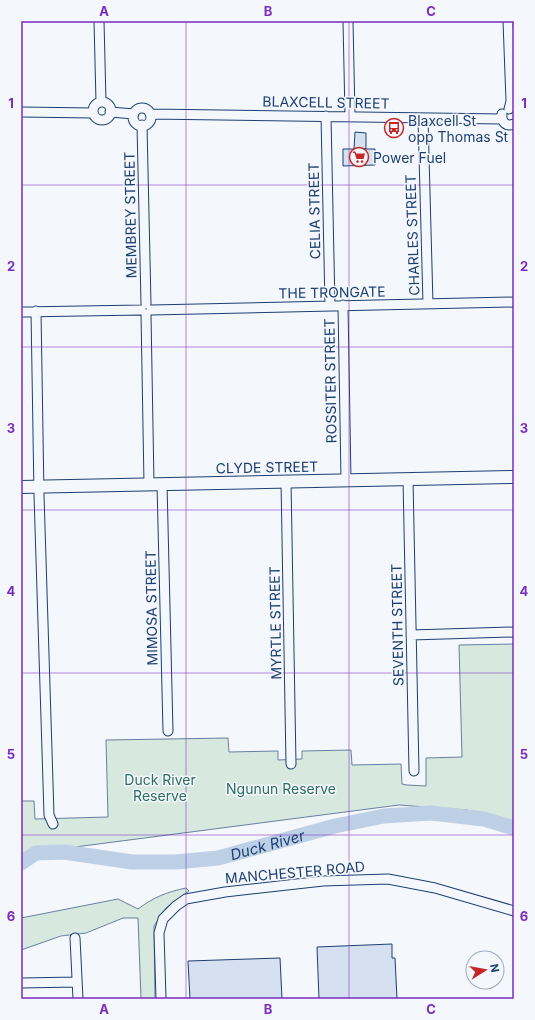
<svg xmlns="http://www.w3.org/2000/svg" width="535" height="1020" font-family="Inter,sans-serif">
<style>
.green{fill:#d7e8df;stroke:#687fa3}
.lines{fill:none;stroke-linecap:round;stroke-linejoin:round}
.river{stroke:#bed0e5;stroke-width:15}
.building{fill:#d5e0f0;stroke:#1d3f73}
.minor-casing{stroke:#1d3f73;stroke-width:11}
.major-casing{stroke:#1d3f73;stroke-width:14}
.minor{stroke:#f4f7fb;stroke-width:9}
.major{stroke:#f4f7fb;stroke-width:12}
.grid{fill:none;stroke:#7b2cbf;stroke-width:1;stroke-opacity:0.55}
.labels{text-anchor:middle;dominant-baseline:central;stroke-width:3;stroke-linejoin:round;paint-order:stroke}
.street-label{font-size:14px;fill:#1d3f73;stroke:#f4f7fb}
.poi-label{font-size:14px;fill:#1d3f73;stroke:#f4f7fb;text-anchor:start}
.park-label{font-size:14px;fill:#2c6c60;stroke:#f4f7fb}
.water-label{font-size:15px;font-style:italic;fill:#1d3f73;stroke:#f4f7fb}
.neatline{fill:none;stroke:#7b2cbf;stroke-width:1.5}
.grid-label{font-size:13px;text-anchor:middle;font-weight:bold;fill:#7b2cbf}
</style>
<rect width="100%" height="100%" fill="#f4f7fb"/>
<path class="green" d="M514,644V824L467,810L399,805L21,854V801H34L35,819L108,817L106,740L228,738L229,752L278,751V760L302,759V751L351,750L352,765L401,764L402,784L407,785L426,786V758L462,757L459,645Z
M186,888L189,891L166,908L154,926L155,999H141L138,918H123L86,933L61,936L21,950V918L118,899L138,909C154,897 167,892 186,888Z"/>
<g class="lines">
<path class="river" id="s1" d="M21,863L36,853L64,852L132,862H176L218,858L335,826L384,816L431,813L484,819L514,828"/>
</g>
<path class="building" d="M355,132L366,133V149H354Z
M343,149H375V165L343,166Z
M392,944V958H395L397,999H319L317,947Z
M280,958L282,999H190L188,961Z"/>
<g class="lines">
<defs>
<path id="minor" d="M99,21L101,102
M348,21L350,116
M508,21L511,101L509,109
M93 111a9 9 0 1 1 18 0a9 9 0 1 1-18 0Z
M133 117a9 9 0 1 1 18 0a9 9 0 1 1-18 0Z
M21,112L93,113
M110,112L134,114
M150,114L502,119
M502,114C501,122 506,127 514,124
M326,116L330,306
M423,118L428,304
M142,125L146,304
M343,305L346,480
M151,310L514,302
M36,311L39,495L49,815L53,824
M21,312L141,310
M146,314L149,484
M408,479L414,771
M286,481L291,764
M162,484L168,731
M411,635L514,632
M75,938L78,999
M21,983L77,982
M161,999L159,933L163,919L176,906L186,899L225,892L323,881L388,879L435,888L514,911"/>
<path id="major" d="M21,487L514,477"/>
</defs>
<use href="#minor" class="minor-casing"/>
<use href="#major" class="major-casing"/>
<use href="#minor" class="minor"/>
<use href="#major" class="major"/>
</g>
<path class="grid" d="M186,21V999M349,21V999M21,185H514M21,347H514M21,510H514M21,673H514M21,835H514"/>
<defs>
<symbol id="bus-ring" viewBox="-11 -11 22 22"><circle r="9.5" fill="#f4f7fb" stroke="#c62828" stroke-width="1.5"/><path d="M-5-6H5V4H4V6H2V4H-2V6H-4V4H-5ZM-3.5-4V0h7V-4ZM-3.5 1.2v1.5H-2V1.2ZM2 1.2v1.5H3.5V1.2Z" fill="#c62828"/></symbol>
<symbol id="supermarket-ring" viewBox="-11 -11 22 22"><circle r="9.5" fill="#f4f7fb" stroke="#c62828" stroke-width="1.5"/><path d="M-6-5.5h2.5l.6 2H6L4.5 2H-2.5L-4.4-4H-6ZM-1.5 3.2a1.3 1.3 0 1 0 .1 0ZM3 3.2a1.3 1.3 0 1 0 .1 0Z" fill="#c62828"/></symbol>
</defs>
<g fill-rule="evenodd">
<use href="#bus-ring" x="383" y="117" width="22" height="22"/>
<use href="#supermarket-ring" x="348" y="146" width="22" height="22"/>
</g>
<g class="labels">
<g class="street-label">
<text transform="translate(326 102) rotate(1)">BLAXCELL STREET</text>
<text transform="translate(314 211) rotate(-91)">CELIA STREET</text>
<text transform="translate(130 215) rotate(-91)">MEMBREY STREET</text>
<text transform="translate(412 235) rotate(-92)">CHARLES STREET</text>
<text transform="translate(332 292) rotate(-1)">THE TRONGATE</text>
<text transform="translate(330 381) rotate(-91)">ROSSITER STREET</text>
<text transform="translate(267 467) rotate(-1)">CLYDE STREET</text>
<text transform="translate(151 608) rotate(-91)">MIMOSA STREET</text>
<text transform="translate(275 623) rotate(-91)">MYRTLE STREET</text>
<text transform="translate(397 625) rotate(-91)">SEVENTH STREET</text>
<text transform="translate(295 872) rotate(-5)">MANCHESTER ROAD</text>
</g>
<g class="poi-label">
<text x="408" y="120">Blaxcell St<tspan x="408" dy="16">opp Thomas St</tspan></text>
<text x="373" y="157">Power Fuel</text>
</g>
<g class="park-label">
<text x="160" y="779">Duck River<tspan x="160" dy="16">Reserve</tspan></text>
<text x="281" y="788">Ngunun Reserve</text>
</g>
<g class="water-label">
<text stroke="none"><textPath href="#s1" startOffset="252">Duck River</textPath></text>
</g>
</g>
<rect width="535" height="1020" fill="none" stroke="#f4f7fb" stroke-width="44"/>
<g transform="translate(485 970) rotate(79)"><circle r="19" fill="#f4f7fb" stroke="#9eadc5"/>
<path d="M0-3L7 15L0 10L-7 15Z" fill="#c62828"/>
<text y="-6" font-size="11" font-weight="bold" text-anchor="middle" fill="#1d3f73">N</text>
</g>
<rect x="22" y="22" width="491" height="976" class="neatline"/>
<g class="grid-label">
<text x="104" y="16">A</text>
<text x="268" y="16">B</text>
<text x="431" y="16">C</text>
<text x="11" y="108">1</text>
<text x="524" y="108">1</text>
<text x="11" y="271">2</text>
<text x="524" y="271">2</text>
<text x="11" y="433">3</text>
<text x="524" y="433">3</text>
<text x="11" y="596">4</text>
<text x="524" y="596">4</text>
<text x="11" y="759">5</text>
<text x="524" y="759">5</text>
<text x="11" y="921">6</text>
<text x="524" y="921">6</text>
<text x="104" y="1014">A</text>
<text x="268" y="1014">B</text>
<text x="431" y="1014">C</text>
</g>
</svg>
